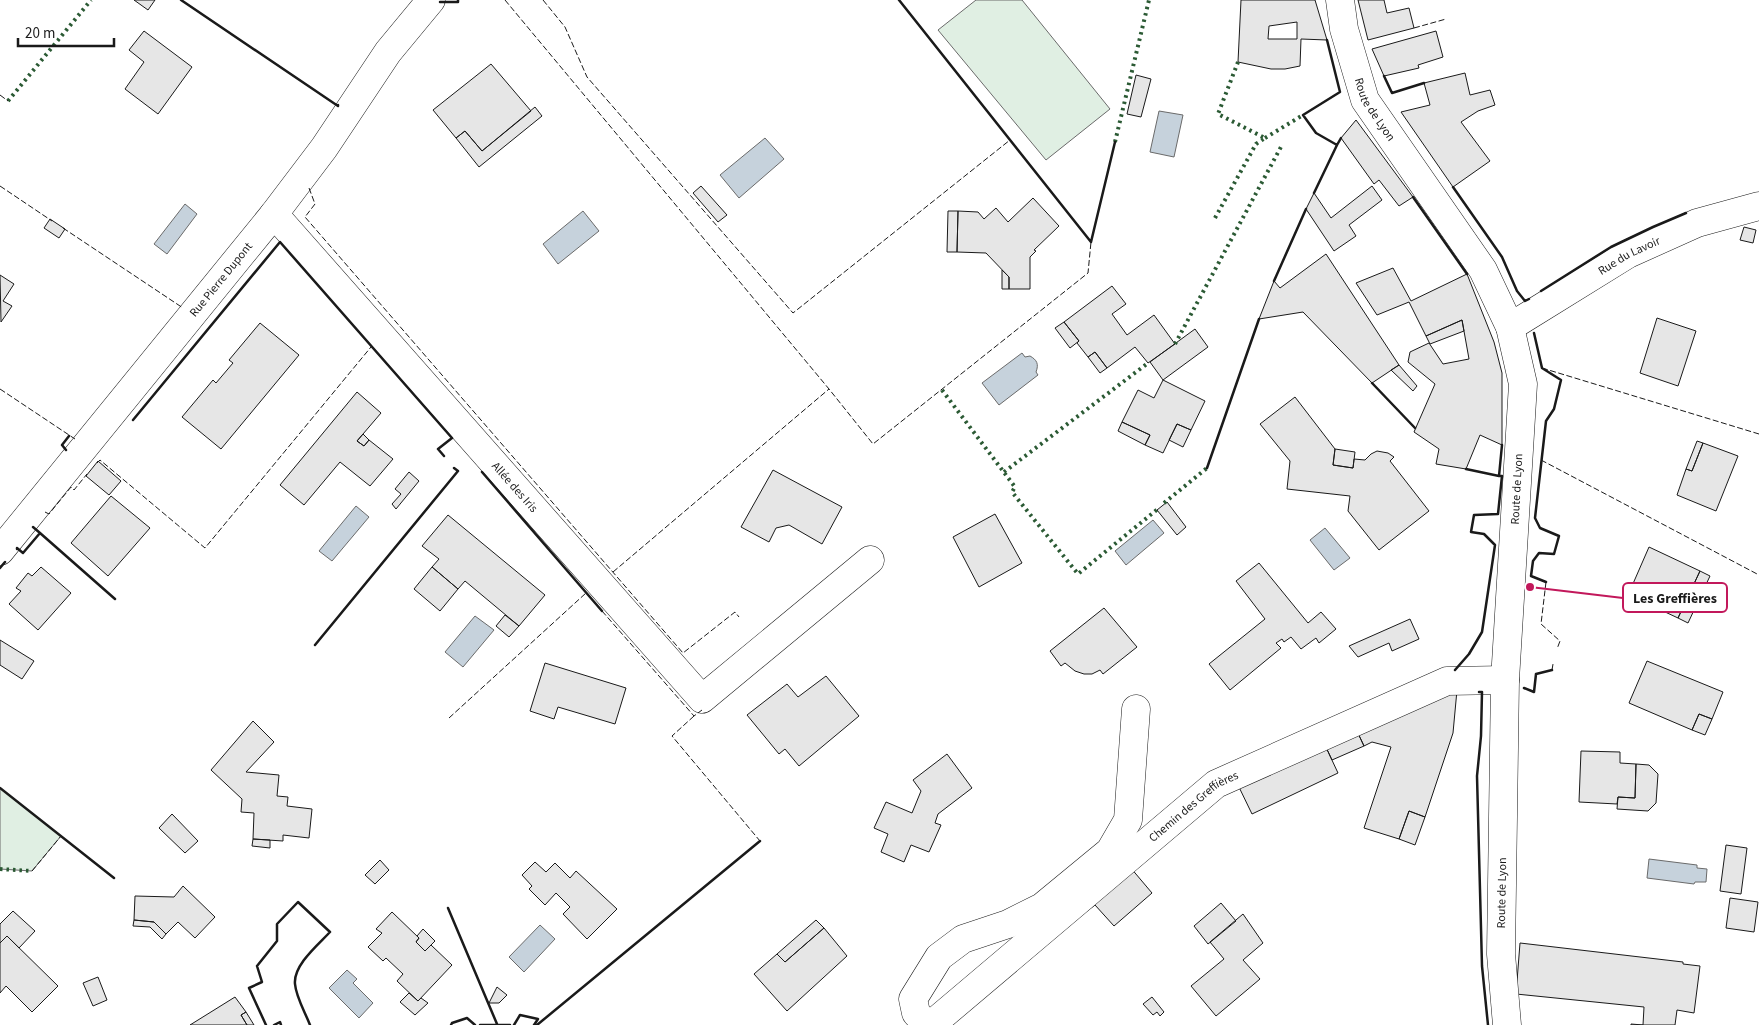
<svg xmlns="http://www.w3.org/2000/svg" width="1759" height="1025" font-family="'Source Sans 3',sans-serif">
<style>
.green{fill:#e0efe3;stroke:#6a6a6a}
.water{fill:#c6d2dc;stroke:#6a6a6a}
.building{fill:#e6e6e6;stroke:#1a1a1a;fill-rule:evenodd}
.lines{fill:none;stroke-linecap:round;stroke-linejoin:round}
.minor-casing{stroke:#1a1a1a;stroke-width:29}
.minor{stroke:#fff;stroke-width:28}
.hedge{stroke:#2b5a34;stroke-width:4;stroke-dasharray:2.5 4;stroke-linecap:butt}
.fence{stroke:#1a1a1a;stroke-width:1;stroke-dasharray:6 2.5;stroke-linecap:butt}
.wall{stroke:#1a1a1a;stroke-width:2.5}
.labels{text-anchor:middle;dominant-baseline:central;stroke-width:4;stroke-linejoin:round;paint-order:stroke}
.street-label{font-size:12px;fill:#1a1a1a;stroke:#fff}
.leader{fill:none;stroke:#c2185b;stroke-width:2}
.callout-dot{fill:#c2185b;stroke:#fff;stroke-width:2}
.callout{fill:#fff;stroke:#c2185b;stroke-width:2}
.callout-label{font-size:14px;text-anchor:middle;font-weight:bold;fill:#1a1a1a}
</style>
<rect width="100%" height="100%" fill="#fff"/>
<path class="green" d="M976,0H1022L1110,109L1046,160L938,30Z
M0,788L61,836L32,871L0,869Z"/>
<path class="water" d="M1159,111L1183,115L1174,157L1150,152Z
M765,138L784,159L739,198L720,175Z
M185,204L197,214L167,254L154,244Z
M583,211L599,231L558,264L543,244Z
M1022,353L1025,357L1030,356C1037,360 1039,364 1036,372L1038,375L999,405L982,383Z
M356,506L369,517L332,561L319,551Z
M1153,520L1164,533L1126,565L1115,551Z
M1325,528L1350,558L1334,570L1310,540Z
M475,616L494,630L463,667L445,652Z
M1649,859L1697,865V868L1707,869L1706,882H1695L1694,884L1647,878Z
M540,925L555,939L524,972L509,957Z
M347,970L357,979L353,983L373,1003L359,1018L329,988Z"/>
<path class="building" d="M134,0H155L148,10Z
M1241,0H1315L1327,40L1301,39L1300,66L1285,69H1271L1238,62ZM1297,22V39H1268L1269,26Z
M1358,0H1384L1387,13L1409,8L1414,28L1368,40Z
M144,31L192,67L158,114L125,89L144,62L129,50Z
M1436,31L1443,57L1418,65L1419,68L1384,76L1372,49Z
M491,64L531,111L482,151L465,131L456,138L433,110Z
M1465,73L1470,95L1490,90L1495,105L1478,111L1461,122L1490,161L1453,187L1401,112L1430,105L1424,83Z
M1136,75L1151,79L1141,117L1127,114Z
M535,107L542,116L479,167L456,138L465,131L482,151Z
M1356,120L1413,197L1399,206L1379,180L1374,184L1341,138Z
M701,186L727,215L718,222L693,193Z
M1372,186L1382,200L1349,225L1356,236L1334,251L1306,209L1314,193L1331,218Z
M1033,198L1059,226L1034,250L1036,251L1030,257V289H1009V277L986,253L957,252L958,211L978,212L984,219L996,208L1008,222Z
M948,211H958L957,252H947Z
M50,219L65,229L59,238L44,228Z
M1744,227L1756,230L1753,243L1740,240Z
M1326,254L1399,365L1372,383L1303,312L1259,319L1274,281L1280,288Z
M1393,268L1411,301L1467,274L1494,342L1502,373V445L1480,435L1466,469L1436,464L1439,449L1414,432L1435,384L1408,362L1410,352L1429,343L1443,364L1469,359L1462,320L1426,336L1409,302L1377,315L1356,283Z
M1002,270L1009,277V289H1002Z
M0,275L14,284L3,301L12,306L1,322Z
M1112,286L1126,304L1112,314L1127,335L1154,315L1175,344L1148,363L1135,347L1107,368L1095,352L1088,357L1077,343L1079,341L1064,322Z
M1657,318L1696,331L1678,386L1640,373Z
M1462,320L1464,331L1430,344L1426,336Z
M1064,322L1079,341L1070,348L1055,328Z
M260,323L299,355L221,449L182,417L213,380L216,383L233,363L229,360Z
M1195,329L1208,347L1163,380L1150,362Z
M1095,352L1107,368L1100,373L1088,357Z
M1399,365L1417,386L1413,391L1391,370Z
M1163,380L1205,401L1191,430L1177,424L1163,453L1145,445L1150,435L1122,422L1138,390L1154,398Z
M357,392L381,413L357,441L364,446L369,440L393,459L370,486L340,462L304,505L280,485Z
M1295,397L1335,449L1333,465L1353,468L1354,459L1365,460L1371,454L1377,451L1388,453L1394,457L1390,461L1429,511L1379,550L1348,511L1350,496L1287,489L1290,461L1260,424Z
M1122,422L1150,435L1145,445L1118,431Z
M1177,424L1191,430L1183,447L1169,440Z
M363,434L369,440L364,446L357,441Z
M1697,441L1703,443L1692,471L1686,469Z
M1703,443L1738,456L1716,511L1677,495L1686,469L1692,471Z
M1335,449L1355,452L1353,468L1333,465Z
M98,461L121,481L109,495L86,476Z
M773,470L842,507L822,544L789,525L776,528L769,542L741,527Z
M409,472L419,481L396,509L392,504L401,494L395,489Z
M111,496L150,528L108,576L71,543Z
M1167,502L1186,527L1177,535L1157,510Z
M995,514L1022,563L979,587L953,537Z
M448,515L545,595L519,626L465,581L458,589L432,567L439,559L422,546Z
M1649,547L1700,571L1678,618L1648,604L1652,595L1632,586Z
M1259,563L1308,623L1321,612L1336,629L1319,643L1316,638L1301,649L1291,637L1284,642L1282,639L1276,643L1281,648L1230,690L1209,664L1265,619L1236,581Z
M41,567L71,593L38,630L9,604L21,591L16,588L28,573L32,576Z
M432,567L458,589L440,611L414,589Z
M1700,571L1710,576L1688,623L1678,618Z
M1104,608L1137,647L1103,674L1100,670L1092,674H1084L1075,671L1065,663L1061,666L1050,651Z
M505,615L519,626L509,637L496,626Z
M1410,619L1419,639L1392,651L1389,643L1358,657L1349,646Z
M0,640L34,661L22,679L0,665Z
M1647,661L1723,692L1712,719L1699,714L1692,730L1629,703Z
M545,663L626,688L615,724L558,707L554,719L530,711Z
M826,676L859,716L799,766L785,749L779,754L747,715L787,684L798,697Z
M1457,690L1453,733L1425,817L1409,811L1399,839L1364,828L1391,747L1372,742L1364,746L1356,729Z
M1699,714L1712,719L1705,735L1692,730Z
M253,721L274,742L246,772L279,775L277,796L288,797L287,806L312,809L309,838L283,835V841L253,839L254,813L241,812L242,799L211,770Z
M1356,729L1364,746L1332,760L1324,743Z
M1324,743L1338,773L1252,814L1237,783Z
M1581,751L1620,752V763L1636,764L1635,798L1618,797L1617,804L1579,802Z
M947,754L972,788L938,814L935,823L941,825L929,852L911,845L904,862L881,852L888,834L874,828L886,802L912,813L921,791L913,780Z
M1636,764L1649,765L1658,774L1656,803L1648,811L1617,809L1618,797L1635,798Z
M1409,811L1425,817L1415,845L1399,839Z
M172,814L198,841L185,853L159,828Z
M253,839L270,840V848L252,846Z
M1726,845L1747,848L1741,894L1720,891Z
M380,860L389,870L375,884L365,875Z
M535,862L546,872L555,863L570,878L576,871L617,909L587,939L563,914L570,907L556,893L545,905L529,889L532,886L522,875Z
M1130,867L1152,893L1114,926L1095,905L1087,911L1083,907Z
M183,886L215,917L195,938L178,922L166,934L154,922L134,920L135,896L174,897Z
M1730,898L1758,902L1754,932L1726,928Z
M1221,903L1236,921L1208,944L1194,926Z
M13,911L35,931L19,948L7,936L0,943V924Z
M392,912L419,938L416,942L425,951L431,945L452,965L418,1001L397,981L403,974L386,958L383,961L368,947L382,933L376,929Z
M1243,914L1263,943L1243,960L1260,979L1216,1016L1191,986L1224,959L1210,942Z
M134,920L154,922L166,934L162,939L150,927L133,926Z
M816,920L824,928L785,962L777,954Z
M824,928L847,956L787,1011L754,974L777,954L785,962Z
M423,929L435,941L425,951L416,942L419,938L417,936Z
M7,936L58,986L32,1012L6,986L0,993V943Z
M1520,943L1683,962V964L1700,966L1694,1013L1677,1010L1675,1025H1631V1024L1643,1025L1644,1007L1516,994Z
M98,977L107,1000L93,1006L83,983Z
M497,987L507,995L499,1003H489Z
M409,993L418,1001L421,998L428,1003L415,1015L400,1002Z
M235,997L246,1012L241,1015L247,1025H190Z
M1152,997L1164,1012L1160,1016L1157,1012L1153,1015L1143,1004Z
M246,1012L254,1025H247L241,1015Z"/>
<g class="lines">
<defs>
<g id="minor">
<path id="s1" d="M1340,0L1344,29L1365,100L1483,270L1510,327L1523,384L1505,680L1501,954L1507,1025"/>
<path id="s2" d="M274,214L702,699L870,560"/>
<path id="s3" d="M1510,327L1628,254L1697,223L1759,206"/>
<path id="s4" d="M0,551L274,214L324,148L388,52L431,0"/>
<path d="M927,1025L916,1013L913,999L939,957L963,939L1008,924L1042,907L1110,851L1128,820L1136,709"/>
<path id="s5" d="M931,1025L1216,784L1447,681L1505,680"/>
</g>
</defs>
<use href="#minor" class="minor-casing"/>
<use href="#minor" class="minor"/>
<path class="hedge" d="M8,101L91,0
M1265,138L1303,115
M1115,142L1149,0
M1215,218L1256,144L1265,138L1218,114L1238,62
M1175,344L1282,145
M942,390L1015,487L1012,492L1078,574L1159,508
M1004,472L1148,363
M1164,503L1207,468
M0,869L32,871"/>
<path class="fence" d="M505,0L829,389L873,444L1088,273L1091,242
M543,0L565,27L587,77L793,313L1010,140
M1414,28L1446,19
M0,95L8,101
M0,186L52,221
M309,188L315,204L305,217L683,653L735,612L739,617
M63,228L183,308
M1542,368L1759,434
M0,389L75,439
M1541,460L1759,575
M97,463L100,460L205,548L371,347
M45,512L49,514L71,487L74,490L87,474
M613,572L829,389
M1546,582L1541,624L1560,641L1557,649
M602,611L694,716L702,710
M1552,670L1553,664
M694,716L672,736L760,841
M449,718L586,593
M32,871L61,836"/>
<path class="wall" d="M181,0L338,106V105
M899,0L1091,242L1115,142
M440,2H458V0
M1327,40L1340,92L1303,115L1316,133L1337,145L1341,138
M1384,76L1392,93L1424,83
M1453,187L1502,257L1517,291L1525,301L1529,299
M1314,193L1337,145
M1413,197L1467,274
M1274,281L1306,209
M1541,291L1611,247L1653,227L1686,213
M1534,333L1542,368L1561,380L1554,409L1546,421L1535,518L1540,528L1559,536L1554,554L1539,553L1533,561L1531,576L1546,582
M1372,383L1415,428
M133,420L280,242L452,438L438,449L444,456
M66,450L62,445L69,436
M1207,468L1259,319
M1466,469L1499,476L1502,445
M482,472L602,611
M40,533L115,599
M17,549V548L23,553L40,533L33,527
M0,568L5,562
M315,645L458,471L454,468
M1455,670L1469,654L1482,632L1495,545L1484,534L1471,532L1474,515L1498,514L1502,476H1499
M1524,688L1534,692L1536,674L1552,670
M1479,692H1482L1481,736L1477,776L1482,966L1488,1025
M0,788L114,878
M448,908L497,1024
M266,1025L249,988L262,982L257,966L277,941V924L298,902L330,932C319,944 293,965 295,984C296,997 305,1012 310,1025
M274,1025L280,1022L281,1025
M451,1025L452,1023L467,1018L475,1025
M480,1025H510
M514,1025L520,1015L538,1019L534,1025
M537,1025L760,841"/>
</g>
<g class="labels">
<g class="street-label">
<text stroke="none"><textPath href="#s1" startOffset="116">Route de Lyon</textPath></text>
<text stroke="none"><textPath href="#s3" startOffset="139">Rue du Lavoir</textPath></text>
<text stroke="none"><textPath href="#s4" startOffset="350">Rue Pierre Dupont</textPath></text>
<text stroke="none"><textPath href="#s2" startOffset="364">Allée des Iris</textPath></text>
<text transform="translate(1517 489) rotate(-87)">Route de Lyon</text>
<text stroke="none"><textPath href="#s5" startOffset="342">Chemin des Greffières</textPath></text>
<text transform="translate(1502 893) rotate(-89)">Route de Lyon</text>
</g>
</g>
<path class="leader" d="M1530 587L1623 598"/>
<circle class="callout-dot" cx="1530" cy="587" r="5"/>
<rect class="callout" x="1623" y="583" width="104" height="29" rx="5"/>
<g class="callout-label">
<text x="1675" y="603">Les Greffières</text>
</g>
<path d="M18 38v8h96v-8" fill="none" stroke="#1a1a1a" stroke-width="2.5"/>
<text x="25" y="38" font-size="15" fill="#1a1a1a" stroke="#ffffff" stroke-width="4" paint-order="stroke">20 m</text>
</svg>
